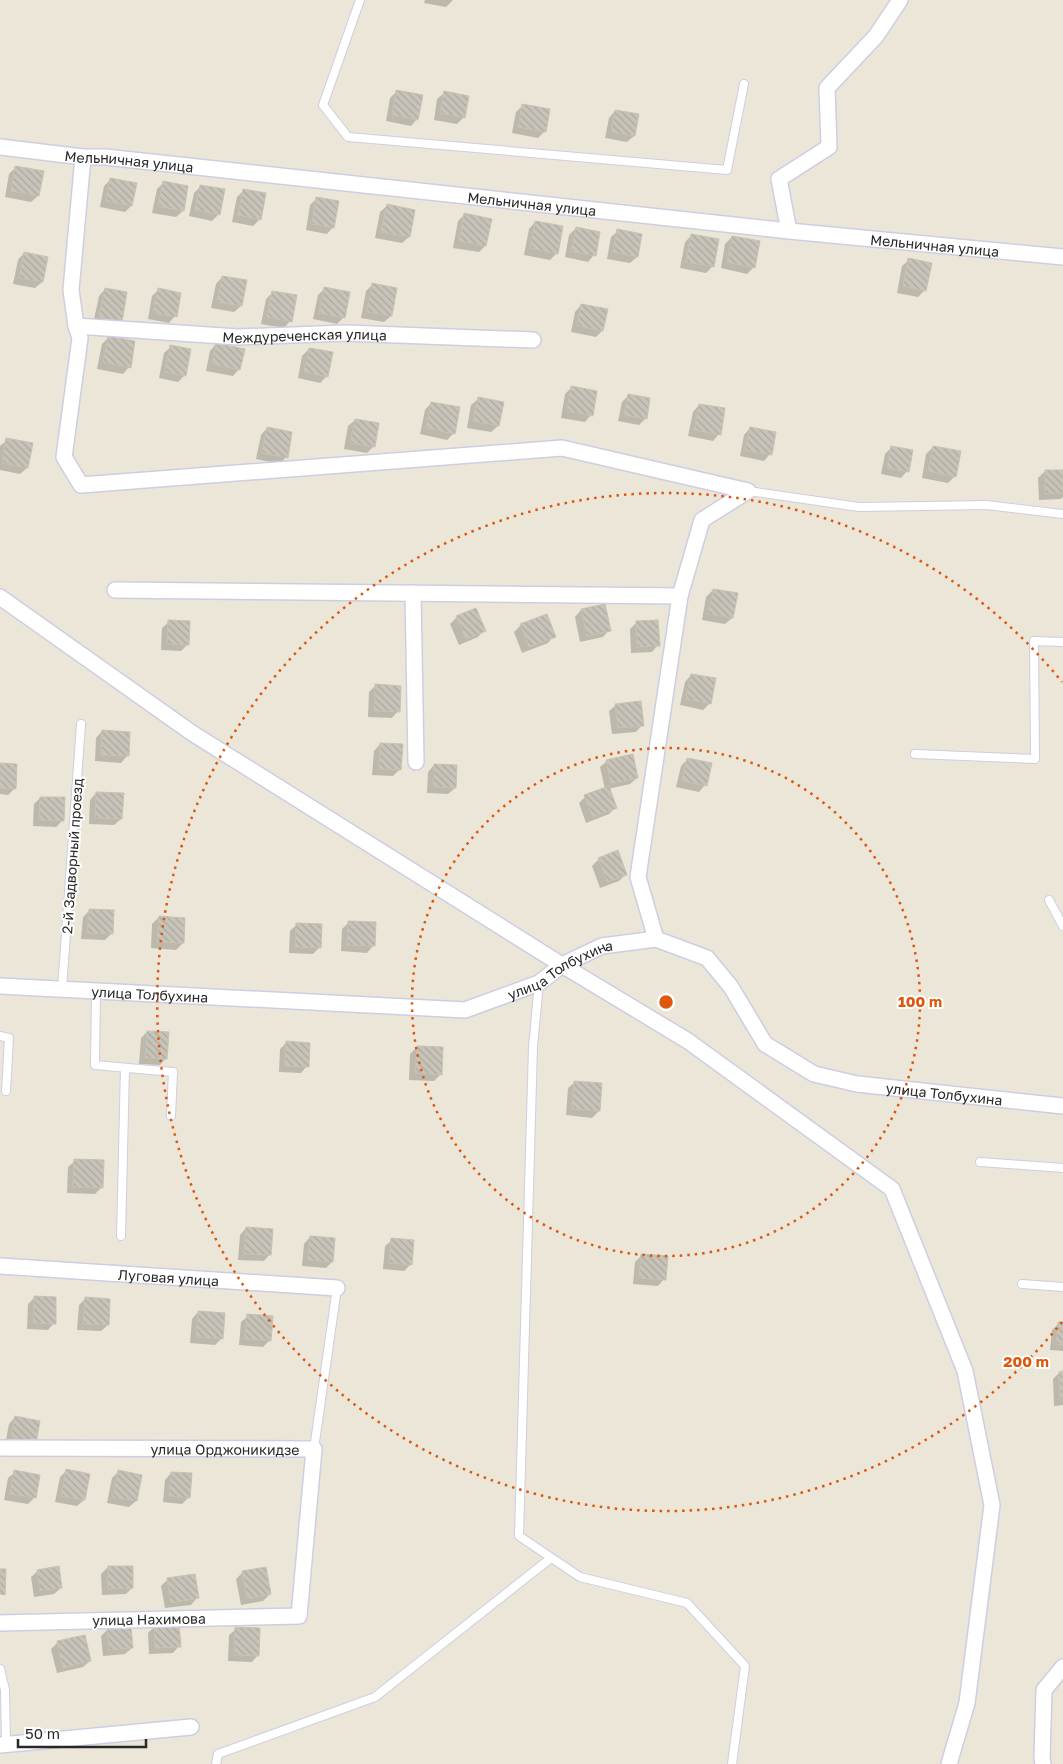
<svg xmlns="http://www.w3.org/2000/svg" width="1063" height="1764" font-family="'Golos Text',sans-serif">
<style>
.shadow{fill:#0003}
.building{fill:url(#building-back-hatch);stroke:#c7c2b2}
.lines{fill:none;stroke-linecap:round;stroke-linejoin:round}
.lane-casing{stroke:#cdcee2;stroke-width:10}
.street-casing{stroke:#cdcee2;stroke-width:18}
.lane{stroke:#fff;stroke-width:8}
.street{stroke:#fff;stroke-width:15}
.ring{fill:none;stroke:#de570d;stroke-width:2.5;stroke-dasharray:2.5 5}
.labels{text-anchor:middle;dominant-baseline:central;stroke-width:4;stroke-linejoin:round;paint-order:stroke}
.street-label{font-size:14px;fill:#282828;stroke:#fff}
.centre{fill:#de570d;stroke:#fff;stroke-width:2.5}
.ring-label{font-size:15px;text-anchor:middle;font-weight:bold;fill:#de570d;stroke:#fff;stroke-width:4;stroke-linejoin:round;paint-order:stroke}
</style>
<defs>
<pattern id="building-back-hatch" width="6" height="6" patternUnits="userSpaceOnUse" patternTransform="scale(1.25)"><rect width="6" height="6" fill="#c7c3b8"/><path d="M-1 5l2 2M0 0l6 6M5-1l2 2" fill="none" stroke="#aba89e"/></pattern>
</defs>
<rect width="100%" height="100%" fill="#ece6d8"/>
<path class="shadow" d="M425,0H453L446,7L424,3Z
M397,91L417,119L411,126L386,121L390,98Z
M444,93L464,117L457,124L434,120L437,99Z
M523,105L545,131L538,138L512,133L516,112Z
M615,111L638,115L634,136L627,142L605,138L609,118Z
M16,167L42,172L38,196L31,202L5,197L9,174Z
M110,180L131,206L125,212L100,207L104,186Z
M163,183L187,187L183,211L176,217L152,213L157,189Z
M201,186L219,214L212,221L189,216L194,193Z
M244,190L260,219L253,226L232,222L237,197Z
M317,198L333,227L327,234L306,230L310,205Z
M387,206L409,237L402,243L375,238L380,212Z
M464,215L485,246L479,252L453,248L458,221Z
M535,222L557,253L550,260L524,255L529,229Z
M576,228L594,255L588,262L565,257L569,235Z
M618,231L637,257L630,263L607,259L611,237Z
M692,235L713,266L706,273L680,268L685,242Z
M732,237L754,267L747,274L721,268L725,244Z
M24,253L42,282L35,288L13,284L18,260Z
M909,260L925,290L918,297L897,293L902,266Z
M222,277L241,306L234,312L211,308L216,284Z
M373,284L391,316L384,322L361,318L366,291Z
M325,288L344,317L337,324L313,319L318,295Z
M105,289L121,321L114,328L93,324L99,296Z
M158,290L175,316L169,323L148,319L152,296Z
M273,292L290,321L284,328L261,324L266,299Z
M581,305L602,331L596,337L571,332L575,312Z
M109,337L129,367L123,374L97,369L102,344Z
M216,344L239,369L233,376L206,371L210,351Z
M171,347L185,375L178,382L159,378L164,353Z
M309,349L327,376L320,383L298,378L302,356Z
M572,387L591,415L585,422L561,418L565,394Z
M628,396L645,419L639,425L618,421L622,402Z
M478,399L502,403L498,426L491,432L467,428L471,405Z
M431,403L454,433L447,440L420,434L425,410Z
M699,405L719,434L713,441L688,436L693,412Z
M355,420L378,424L373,447L367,453L344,449L348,426Z
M267,428L286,457L280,464L256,459L261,435Z
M750,428L770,454L764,461L740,456L744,435Z
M7,440L27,468L20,474L0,470V446Z
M933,447L955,476L948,483L922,478L926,454Z
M891,448L907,471L901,478L881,474L885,454Z
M1045,471H1063V497L1061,499L1039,500L1038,478Z
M713,590L732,618L725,624L702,620L706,597Z
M581,610L609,630L603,637L580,642L575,617Z
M457,617L484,630L478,637L459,645L450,624Z
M169,622L187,645L181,651L161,650L162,628Z
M637,622L658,645L652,652L631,653L630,629Z
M521,625L554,636L548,643L522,653L514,632Z
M691,675L710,703L703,710L680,705L685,682Z
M375,686L398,711L392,718L368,717L369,692Z
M616,705L642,725L636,732L612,734L609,711Z
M102,731L129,733L127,756L121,763L95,761L96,738Z
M380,744L400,769L393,776L372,775L374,751Z
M688,759L705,785L699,792L676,787L681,766Z
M607,761L637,778L630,784L608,789L615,808L609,814L586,823L579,803L585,797L605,789L600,767Z
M0,764L15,788L8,795L0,794Z
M434,765L455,788L448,794L427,793L428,772Z
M96,793L121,819L114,825L89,824L90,800Z
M40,798L63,820L56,827L33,826L34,804Z
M599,859L626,874L619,881L600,888L592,866Z
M89,911L112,933L105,940L81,939L83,917Z
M159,917L183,943L176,950L151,948L152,924Z
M349,922L373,946L367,953L341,951L342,929Z
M297,924L319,948L313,954L289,953L290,931Z
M147,1032L166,1058L160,1065L139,1064L141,1038Z
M286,1043L307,1066L301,1073L279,1072L280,1049Z
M417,1047L441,1074L434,1081L409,1080L410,1054Z
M575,1082L599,1111L592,1118L566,1115L568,1088Z
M75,1161L102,1187L95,1194L67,1193L68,1167Z
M246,1228L270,1254L264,1261L238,1260L240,1235Z
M310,1237L332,1262L326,1268L302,1266L304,1244Z
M392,1240L411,1264L404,1271L383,1269L385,1246Z
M642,1255L664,1279L658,1286L633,1284L635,1262Z
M34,1298L54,1323L48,1330L27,1329L28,1304Z
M85,1299L108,1325L101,1331L77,1330L79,1305Z
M198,1312L222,1338L215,1345L190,1343L192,1319Z
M248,1316L270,1340L263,1347L239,1345L241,1322Z
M1059,1323H1063V1351L1050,1350L1052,1330Z
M1059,1373H1063V1405L1054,1406L1053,1379Z
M15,1417L34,1443L5,1445L9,1424Z
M66,1471L84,1500L77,1506L55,1502L60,1477Z
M15,1472L39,1476L34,1498L28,1504L4,1500L8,1478Z
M118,1472L136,1501L129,1507L107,1503L112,1478Z
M171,1473L189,1497L182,1504L163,1502L165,1480Z
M108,1567L132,1588L126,1594L102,1595L101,1574Z
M38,1571L61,1588L54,1594L34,1597L31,1577Z
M243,1572L270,1594L263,1601L241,1605L236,1579Z
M168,1579L197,1598L191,1605L165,1608L161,1586Z
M154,1627L179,1646L173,1653L149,1654L148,1633Z
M108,1629L132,1648L125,1654L103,1656L101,1636Z
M236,1629L258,1655L252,1662L228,1661L229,1635Z
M58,1642L90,1661L83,1667L57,1673L51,1649Z"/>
<path class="building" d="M396,90L423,95L418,120L392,115Z
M444,91L469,96L465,118L440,113Z
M522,104L550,109L546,132L518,127Z
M615,110L639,114L635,136L611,132Z
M15,166L44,171L39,196L11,191Z
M110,178L137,183L132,206L106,201Z
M163,181L188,186L184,211L158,206Z
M200,185L225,189L220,215L195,210Z
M243,189L266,193L261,220L238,215Z
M316,197L339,201L334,228L312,224Z
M387,204L415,210L410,237L381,232Z
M464,213L492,219L486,246L459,241Z
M535,221L563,226L558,254L530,248Z
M576,227L600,232L596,256L571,251Z
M617,229L642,234L638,257L613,252Z
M691,234L719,239L714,267L686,262Z
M732,236L760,241L755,268L727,262Z
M24,252L48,257L43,282L19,278Z
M908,258L932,263L926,291L903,286Z
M222,276L247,280L242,306L217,302Z
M372,283L397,288L392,316L367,312Z
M324,287L350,292L345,318L319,313Z
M105,288L127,292L122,322L99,317Z
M158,288L181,293L177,317L153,313Z
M272,291L297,295L292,322L267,317Z
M581,304L608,309L603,331L577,326Z
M108,336L135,341L131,368L103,362Z
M216,343L245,349L240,370L212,364Z
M170,345L191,349L186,376L165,372Z
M309,348L333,352L328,377L304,372Z
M571,386L597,391L593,416L567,411Z
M628,394L650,398L647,419L624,415Z
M478,397L504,402L499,426L473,421Z
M431,402L460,407L455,434L426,428Z
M699,404L725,408L721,435L694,430Z
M355,419L379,423L375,447L350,443Z
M267,427L292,432L288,458L262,453Z
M750,427L776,432L772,455L745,450Z
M6,438L33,443L28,468L2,463Z
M891,446L913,450L909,472L887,468Z
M933,446L961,451L956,477L928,471Z
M1045,470H1063V493L1045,494Z
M713,589L738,593L733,618L708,614Z
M605,604L611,631L587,636L581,609Z
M476,608L486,631L466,639L456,616Z
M547,614L556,637L529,647L520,624Z
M168,620L190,621L189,645L167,644Z
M658,620L660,646L637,647L636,621Z
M691,674L716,678L711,704L686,699Z
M375,684L401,686L400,712L374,711Z
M641,701L644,726L618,728L615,704Z
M102,730L130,732L129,756L101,755Z
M380,743L403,744L401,770L379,769Z
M633,754L638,778L611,784L606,760Z
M687,758L712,763L707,786L682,781Z
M0,763L17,764L16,789L0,788Z
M434,764L457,765L456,788L433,787Z
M609,786L617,808L593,817L584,795Z
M96,792L124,793L122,819L95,818Z
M40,797H65L64,821L39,820Z
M618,850L627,875L607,882L598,858Z
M89,909L114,910L113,934L87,933Z
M159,916L185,918L184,943L157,942Z
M348,921L376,922L375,946L347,945Z
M296,923L322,924L321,948L295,947Z
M147,1031L169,1032L167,1059L145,1058Z
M286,1041L310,1043L309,1067L285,1066Z
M417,1046L443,1047L442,1075L415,1073Z
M574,1081L602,1083L600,1111L572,1109Z
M74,1159L104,1160L103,1188L73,1187Z
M246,1227L273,1229L271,1255L244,1254Z
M310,1236L335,1238L333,1262L308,1260Z
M391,1238L414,1240L412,1265L389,1263Z
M641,1254L668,1256L666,1280L639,1278Z
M34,1296L56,1297V1324L33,1323Z
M85,1297L110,1299L109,1325L83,1324Z
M198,1311L225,1313L223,1339L196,1337Z
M247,1314L273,1316L271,1341L245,1339Z
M1058,1322H1063V1345L1056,1344Z
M1063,1371V1400H1060L1059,1372Z
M15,1416L40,1421L36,1443L11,1438Z
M66,1469L90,1474L85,1500L61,1496Z
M14,1470L40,1475L36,1498L10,1494Z
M118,1470L142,1475L137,1501L113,1497Z
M171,1472L192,1473L190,1498L169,1496Z
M59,1566L62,1588L40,1591L37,1570Z
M108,1566H133V1588L108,1589Z
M266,1567L271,1594L247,1599L242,1571Z
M0,1569H6L5,1595L0,1594Z
M195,1574L199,1598L171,1603L167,1578Z
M179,1624L181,1647L155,1648L154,1625Z
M131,1626L133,1648L109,1650L107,1628Z
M235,1627L260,1628L259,1656L234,1655Z
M85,1635L91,1661L63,1668L57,1641Z"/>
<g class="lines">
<defs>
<path id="lane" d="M360,0L323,105L348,137L727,170L744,84
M748,491L859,507L987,505L1063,514
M915,754L1035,759L1034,641L1063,642
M1049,900L1063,926
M539,983L533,1047L519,1536L580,1577L687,1603L745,1666L732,1764
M62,989L81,724
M96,990L95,1065L173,1072L171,1116
M0,1036L9,1038L6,1091
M980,1162L1063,1168
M121,1236L125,1068
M1022,1284L1063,1287
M314,1449L337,1288
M0,1669L5,1690L6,1745
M216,1764L218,1754L375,1697L551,1558"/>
<g id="street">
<path id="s1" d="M0,147L83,157H105L789,231L1063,257"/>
<path d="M83,157L71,290L76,326L80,338L64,457L81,485L562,448L748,491L702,520L680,596"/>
<path d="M789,231L779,179L829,147L827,88L876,36L900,0"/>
<path id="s2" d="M76,326L238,337L345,333L533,340"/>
<path d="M115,590L680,596L638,877L656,939"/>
<path d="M413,593L416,762"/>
<path d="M0,597L192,733L562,965L688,1041L892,1189L965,1371L992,1505L967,1703L949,1764"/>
<path id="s3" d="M0,986L465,1010L539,983L562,965L602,946L656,939L707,958L731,987L765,1044L814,1074L857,1084L1063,1106"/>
<path id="s4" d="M0,1266L337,1288"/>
<path id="s5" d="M0,1448L314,1449L299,1616L0,1623"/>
<path d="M0,1745L191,1727"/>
<path d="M1043,1764L1042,1758L1044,1690L1063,1667"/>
</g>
</defs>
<use href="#lane" class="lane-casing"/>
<use href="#street" class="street-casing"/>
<use href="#lane" class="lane"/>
<use href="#street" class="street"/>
</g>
<g class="ring">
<circle cx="666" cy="1002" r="254"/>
<path d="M1062 1322A509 509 0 1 1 1062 682"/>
</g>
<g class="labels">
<g class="street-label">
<text stroke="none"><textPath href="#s1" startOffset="130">Мельничная улица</textPath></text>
<text stroke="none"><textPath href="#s1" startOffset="535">Мельничная улица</textPath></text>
<text stroke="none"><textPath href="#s1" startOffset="940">Мельничная улица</textPath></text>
<text stroke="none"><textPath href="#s2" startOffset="229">Междуреченская улица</textPath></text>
<text transform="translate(72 856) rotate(-86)">2-й Задворный проезд</text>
<text stroke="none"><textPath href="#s3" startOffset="570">улица Толбухина</textPath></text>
<text stroke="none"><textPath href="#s3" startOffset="150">улица Толбухина</textPath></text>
<text stroke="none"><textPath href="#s3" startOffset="1020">улица Толбухина</textPath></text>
<text stroke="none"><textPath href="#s4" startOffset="169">Луговая улица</textPath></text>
<text stroke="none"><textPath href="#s5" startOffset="225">улица Орджоникидзе</textPath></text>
<text transform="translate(149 1619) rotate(-1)">улица Нахимова</text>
</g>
</g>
<circle cx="666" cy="1002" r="8" class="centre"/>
<g class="ring-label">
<text x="920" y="1007">100 m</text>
<text x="1026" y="1367">200 m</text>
</g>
<path d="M18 1739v8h128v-8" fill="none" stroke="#282828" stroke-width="2.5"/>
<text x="25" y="1739" font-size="15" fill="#282828" stroke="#ffffff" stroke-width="4" paint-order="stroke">50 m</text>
</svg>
